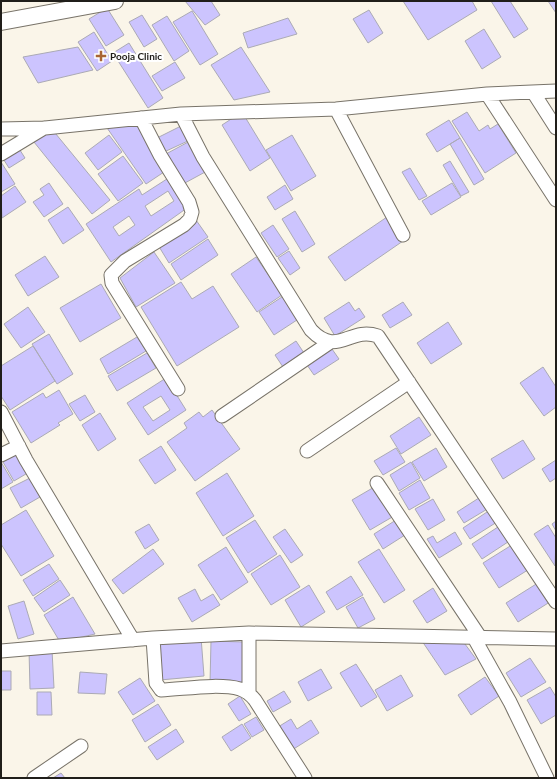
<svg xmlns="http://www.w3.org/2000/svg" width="557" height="779" font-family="Lato,sans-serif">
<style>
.building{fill:#ccc4fe;stroke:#abaab5;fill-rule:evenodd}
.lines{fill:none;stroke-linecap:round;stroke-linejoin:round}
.minor-casing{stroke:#787369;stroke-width:15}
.tertiary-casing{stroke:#787369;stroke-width:18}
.minor{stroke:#fff;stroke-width:13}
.tertiary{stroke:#fff;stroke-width:16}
.poi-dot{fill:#a96534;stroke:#fff;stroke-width:1.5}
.labels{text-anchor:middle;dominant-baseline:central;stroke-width:4;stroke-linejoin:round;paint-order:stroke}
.poi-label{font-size:10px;font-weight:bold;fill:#201e1a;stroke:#fff;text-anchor:start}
</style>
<rect width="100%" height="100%" fill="#faf5e9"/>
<path class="building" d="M185,1H211L220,15L205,25Z
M403,1H472L477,10L428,40Z
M491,1H510L528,29L514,38Z
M548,1H556V13Z
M107,8L124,35L106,46L89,19Z
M369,10L383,33L368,43L353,19Z
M192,11L218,54L200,65L173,22Z
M142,15L157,39L144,47L129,22Z
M167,16L189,51L174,61L152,25Z
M288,18L297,34L248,48L243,33Z
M484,29L501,57L482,69L465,41Z
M94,32L112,61L97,71L78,42Z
M129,43L163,98L148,108L113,53Z
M78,47L93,70L38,83L23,57Z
M241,47L270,92L234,100L211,65Z
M175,62L185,78L162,91L152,76Z
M242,112L270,158L250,171L222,125Z
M467,112L479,131L488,125L490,129L498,124L516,153L485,173L452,121Z
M449,120L460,138L437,152L426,134Z
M136,124L164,172L146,184L105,125Z
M183,125L190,140L164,152L157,138Z
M51,128L110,200L92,214L34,142Z
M109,135L122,152L98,170L85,153Z
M292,135L316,176L291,191L266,150Z
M460,138L484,179L474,185L450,144Z
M190,141L207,171L183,184L166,154Z
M18,147L25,158L9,168L2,157Z
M123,156L143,183L118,201L98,174Z
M450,161L469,192L461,196L443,165Z
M1,162L15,184L1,192Z
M410,168L427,196L419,200L402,172Z
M170,177L187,208L111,262L86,224L139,189L142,195ZM168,191L174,201L151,216L145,206ZM129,216L135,225L119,236L113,227Z
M49,183L63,204L44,217L33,202L44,195L40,189Z
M452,183L461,197L431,215L422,201Z
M285,185L293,199L275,210L267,197Z
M15,186L26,202L2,218L1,196Z
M68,207L84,230L63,244L48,220Z
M295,211L315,244L302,252L282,219Z
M387,217L403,241L345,281L328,257Z
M196,220L208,237L169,263L158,245Z
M273,225L289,249L277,257L261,233Z
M208,239L218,255L181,280L171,264Z
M289,251L300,268L290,275L278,258Z
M154,252L175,283L136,307L120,278Z
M45,256L59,277L28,296L15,275Z
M256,257L282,295L257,312L231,274Z
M181,282L192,299L213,286L239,327L177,366L141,307Z
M101,284L121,318L80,342L60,308Z
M285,295L300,318L274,335L259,312Z
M349,302L355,311L359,308L365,317L335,336L324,318Z
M403,302L412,315L390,328L382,315Z
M28,307L45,332L21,348L4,324Z
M448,322L462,344L431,364L417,343Z
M49,334L73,374L57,384L32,344Z
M137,337L146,351L108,374L100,359Z
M296,341L306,356L285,370L275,355Z
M33,346L55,381L10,410L1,396V366Z
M332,349L339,359L314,375L307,365Z
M147,353L156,368L117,391L108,376Z
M543,367L556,387V407L544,416L520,383Z
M166,378L186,410L148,435L127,403ZM161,396L170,410L153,421L143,407Z
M59,390L73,414L58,423L60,425L31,443L12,412L43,393L46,398Z
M85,395L95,412L80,421L69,404Z
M212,410L240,449L195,481L167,442L187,428L184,423L199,412L203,417Z
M100,413L116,439L98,451L82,425Z
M419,417L431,435L401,454L390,436Z
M523,440L535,459L503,479L491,459Z
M161,446L176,470L155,484L139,460Z
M396,448L405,462L383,475L374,461Z
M436,448L447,467L424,481L412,462Z
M20,452L31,471L14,481L3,462Z
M556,460V478L550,482L542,469Z
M1,462L13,482L1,489Z
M411,462L420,478L399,491L390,475Z
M227,473L254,516L223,536L196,493Z
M30,478L40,497L21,508L10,488Z
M420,480L430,498L409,510L399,493Z
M376,486L394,516L370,530L352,500Z
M482,496L489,508L464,523L457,512Z
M433,499L445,520L428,530L415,509Z
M26,510L54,556L21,576L1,544V525Z
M490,510L497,522L470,539L463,528Z
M255,520L277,554L248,573L226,538Z
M396,520L405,535L383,549L374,534Z
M556,521V531L552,524Z
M149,524L159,540L145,549L135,532Z
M501,525L511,540L482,559L472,544Z
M548,525L556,538L555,566L534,534Z
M285,529L303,555L291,563L273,537Z
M455,532L462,544L439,558L427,539L433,536L437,543Z
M515,543L531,568L499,588L483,563Z
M226,547L248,582L221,600L198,565Z
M153,549L164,564L123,594L112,580Z
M379,549L405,590L384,603L358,562Z
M280,555L300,587L271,605L251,574Z
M49,564L59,579L33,596L23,580Z
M351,576L363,595L337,610L326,592Z
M60,580L70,595L44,612L34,598Z
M541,581L553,600L518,622L506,603Z
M309,585L325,612L301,627L285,600Z
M433,588L447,611L427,623L413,601Z
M195,589L201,601L213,594L220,605L192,622L178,598Z
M73,597L95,634L60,642L44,615Z
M363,597L375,619L358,628L346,607Z
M24,601L34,634L18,639L8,606Z
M201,637L204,676L160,680L157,640Z
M462,640L476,659L445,675L422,641Z
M211,641L244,642L243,684L210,683Z
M29,650H52L54,688L30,689Z
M530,658L546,682L521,697L506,673Z
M356,664L377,697L361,707L340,673Z
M321,669L332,688L308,701L298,682Z
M1,671H11V690H1Z
M80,672L107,674L105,694L78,693Z
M401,675L413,696L387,711L375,690Z
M485,677L499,696L471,715L458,695Z
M140,678L155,701L133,715L118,692Z
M550,687L556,697V715L541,724L527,700Z
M284,691L291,702L273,712L267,701Z
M37,692H51L52,715H37Z
M240,696L251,714L239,721L228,704Z
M158,704L171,725L145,742L132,720Z
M256,717L264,730L252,737L244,724Z
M291,719L297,729L311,720L319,733L292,750L278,727Z
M242,724L251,738L231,751L222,737Z
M176,729L184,742L157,760L148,747Z
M61,773L65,778H53Z"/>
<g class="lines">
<defs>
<path id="minor" d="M533,92L556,128
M487,94L556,200
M336,109L403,235
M181,114L203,157L311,330C338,358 349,326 378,336L556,602
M141,118L160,155L189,202L192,212L190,219L184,225L125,261L111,275L112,283L178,389
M1,129L45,128L181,114L336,109L487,94L556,91
M1,154L44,128
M1,412L26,460L133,640
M222,416L329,343
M307,451L409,382
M1,455L19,446
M377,483L480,637
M249,633V693
M473,636L510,702L547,778
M153,638L156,683L161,690C185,689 218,683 240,689C246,691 251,695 255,700L305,778
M1,651L153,638L249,633L556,639
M34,778L81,746"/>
<path id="tertiary" d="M1,22L115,1"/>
</defs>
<use href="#minor" class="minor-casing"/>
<use href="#tertiary" class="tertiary-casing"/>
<use href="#minor" class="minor"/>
<use href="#tertiary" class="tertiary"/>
</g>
<path class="poi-dot" d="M99 50h4v4h4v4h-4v4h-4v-4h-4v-4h4z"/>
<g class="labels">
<g class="poi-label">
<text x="110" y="56">Pooja Clinic</text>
</g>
</g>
<rect width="557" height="779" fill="none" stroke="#201e1a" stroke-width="4"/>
</svg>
